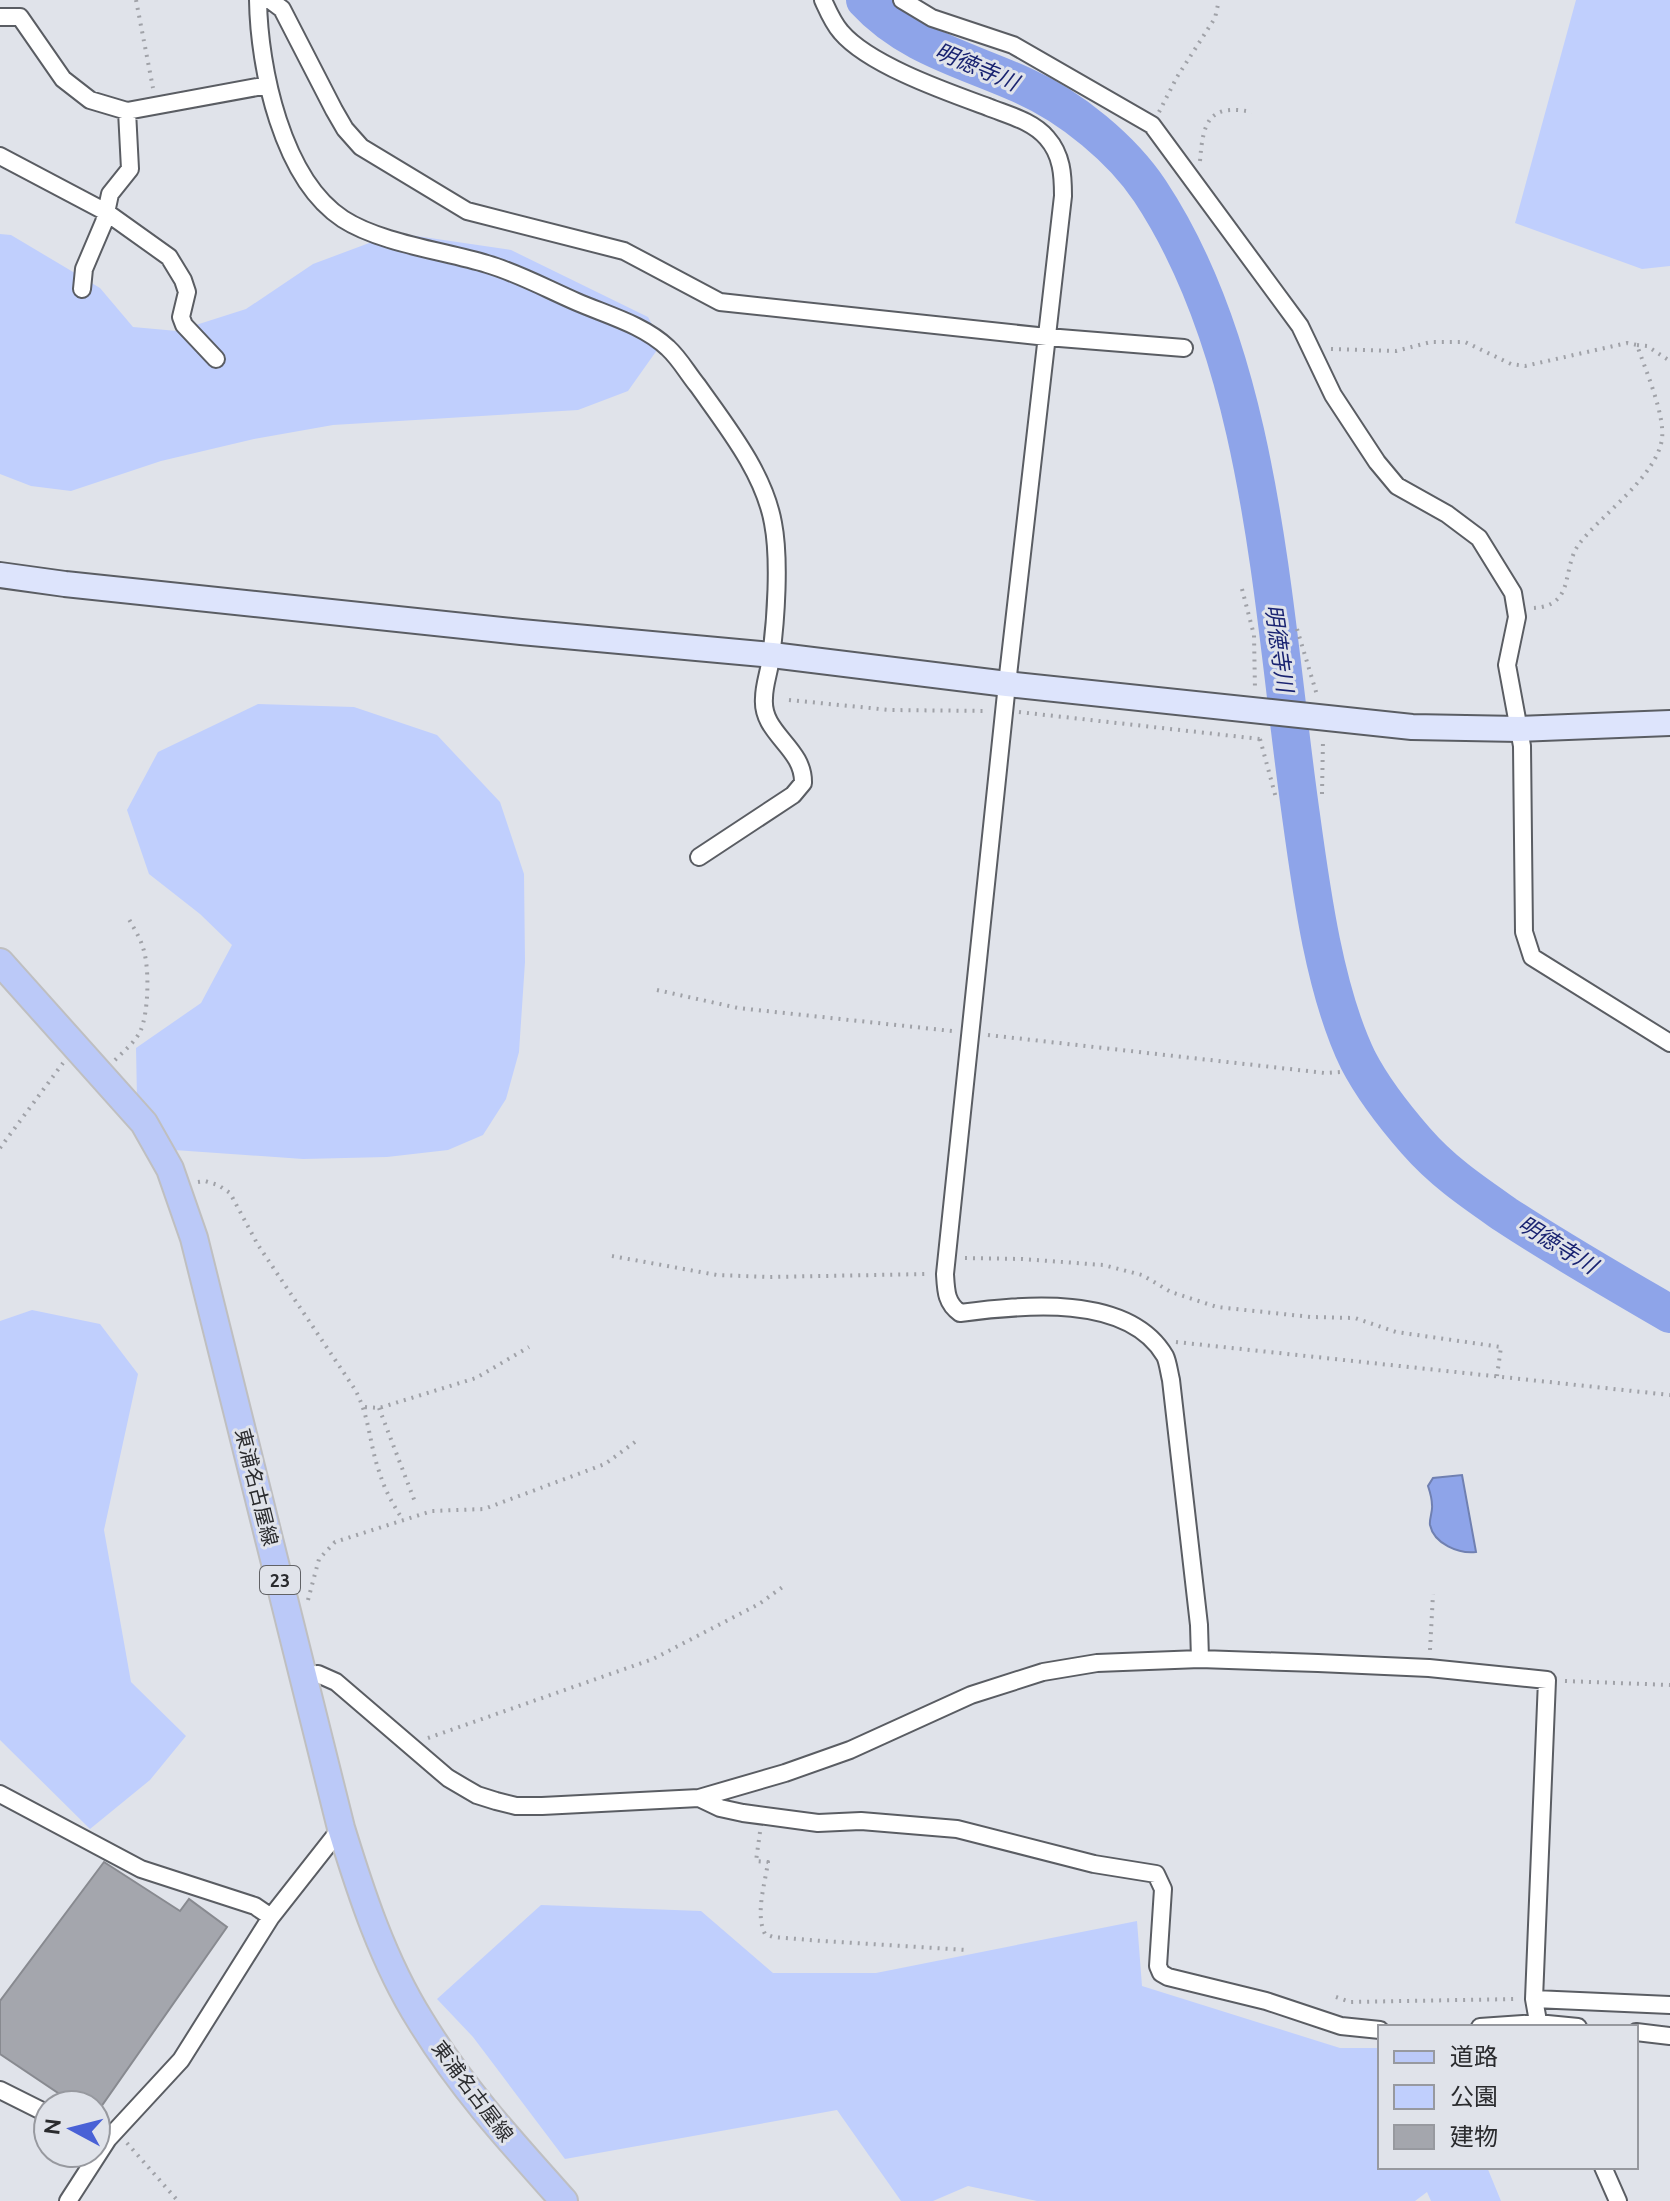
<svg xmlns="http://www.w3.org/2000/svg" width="1670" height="2201" font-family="Ubuntu,'Noto Sans JP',sans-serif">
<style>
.green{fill:#c0cffd}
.water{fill:#8ea4e9;stroke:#7080b1;stroke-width:2}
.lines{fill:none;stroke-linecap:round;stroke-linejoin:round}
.river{stroke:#8ea4e9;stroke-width:38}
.building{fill:#a4a6ad;stroke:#888a90;stroke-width:2}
.street-casing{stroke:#5a5d63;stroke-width:20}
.secondary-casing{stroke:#5a5d63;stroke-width:28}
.primary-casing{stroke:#bfbfc0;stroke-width:30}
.path{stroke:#a0a2a8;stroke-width:4;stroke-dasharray:2 6;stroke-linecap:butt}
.street{stroke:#fff;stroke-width:16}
.secondary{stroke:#dde4fc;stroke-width:24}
.primary{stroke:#bbc9f8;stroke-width:26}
.labels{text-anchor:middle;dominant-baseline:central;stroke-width:6;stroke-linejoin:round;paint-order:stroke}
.shield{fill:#e0e3ea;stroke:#616266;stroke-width:2}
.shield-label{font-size:18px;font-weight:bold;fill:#2a2b2e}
.street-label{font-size:20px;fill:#2a2b2e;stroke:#e0e3ea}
.water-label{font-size:22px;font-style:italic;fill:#192371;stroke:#e0e3ea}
</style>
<rect width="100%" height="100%" fill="#e0e3ea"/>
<path class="green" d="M1576,0H1670V266L1642,269L1515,223Z
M396,233L511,250L648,317L662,343L628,391L578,410L333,425L254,439L161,461L71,491L31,486L0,474V234L11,235L100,288L133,327L177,331L246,309L313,264Z
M258,704L354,707L437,735L500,802L524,874L525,962L519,1052L506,1099L483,1135L448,1150L387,1157L303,1159L174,1150L137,1098L136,1048L201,1003L232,945L200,914L149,874L127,810L158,752Z
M32,1310L100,1324L138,1374L104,1530L131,1682L186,1736L150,1780L90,1829L0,1740V1321Z
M541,1905L701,1911L773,1973H876L1137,1921L1142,1986L1340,2048H1380V2167H1487L1501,2201H1431L1427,2192L1415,2201H1037L968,2186L933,2201H901L837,2110L565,2159L473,2037L437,1999Z"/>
<path class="water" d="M1462,1475L1476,1552C1459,1554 1434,1544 1430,1525C1429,1519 1433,1511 1432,1505C1432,1499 1430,1492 1428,1486L1433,1478Z"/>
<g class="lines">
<path class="river" d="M865,0C908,47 967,60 1024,86C1071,107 1122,149 1150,191C1262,360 1272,606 1299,801C1310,881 1323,988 1358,1060C1373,1089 1395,1117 1416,1141C1443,1172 1473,1192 1506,1215C1559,1250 1615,1282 1670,1314"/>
</g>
<path class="building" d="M104,1862L180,1911L189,1899L227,1927L96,2114V2105H76L0,2054V2001Z"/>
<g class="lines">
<defs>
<path id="street" d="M258,0C259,68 282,179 343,219C380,243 444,251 487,264C518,273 547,289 577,302C607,315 644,325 668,348C680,359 688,374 698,386C727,427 764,473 773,523C780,559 776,620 771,656C770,670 764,684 764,698C761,734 804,747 803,783L793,795L699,857
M270,0L282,9L334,110L345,129L361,147L467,211L624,251L720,302L1047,337L1184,348
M823,0C828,11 833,23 841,32C869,65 947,92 988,107C1008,115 1033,121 1047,138C1062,155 1063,175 1063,196L1007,684L945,1274C946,1291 946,1303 960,1313C1021,1305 1128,1293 1165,1356C1168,1362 1169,1372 1171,1380L1199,1625L1200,1659
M902,0L932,18L1013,45L1152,125L1300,326L1333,395L1377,462L1397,486L1447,514L1479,538L1513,593L1517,617L1507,665L1522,746L1524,932L1532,957L1670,1043
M0,17H20L63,79L90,100L127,111L268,85
M0,156L106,212L169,257L183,280L187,292L181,317L184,325L216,359
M82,289L84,269L104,222L110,194L130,169L127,111
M303,1675L318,1674L336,1682L448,1778L477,1795L496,1801L516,1806H542L699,1798L785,1773L850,1750L971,1695L1043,1672L1097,1663L1200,1659L1318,1663L1429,1668L1547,1680L1534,1999L1539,2027
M0,1794L141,1869L255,1906L271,1917
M699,1798L720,1808L743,1813L818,1823L861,1821L957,1829L1094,1864L1156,1874L1163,1889L1158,1966L1161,1973L1168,1977L1266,2001L1341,2026L1380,2030
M1534,1999L1670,2005
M1480,2027L1537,2023L1578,2027
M1636,2032L1670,2036
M0,2090L48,2114
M1603,2167L1618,2201
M68,2201L108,2139L181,2060L271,1917L341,1828"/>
<path id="secondary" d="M0,575L65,584L521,632L772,655L1007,684L1412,727L1519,729L1670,723"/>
<path id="primary" d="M0,962L144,1123L170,1169L194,1238L341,1828C361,1893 383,1961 420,2020C460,2086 512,2143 564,2201"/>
</defs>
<use href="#street" class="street-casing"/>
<use href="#secondary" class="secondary-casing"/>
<use href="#primary" class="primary-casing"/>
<path class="path" d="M136,0L153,88
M1159,112L1177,77L1215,18L1219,0
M1200,161C1203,123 1208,103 1252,112
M1637,345L1647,346L1670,361
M1331,349L1396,351L1431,342H1465L1511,364L1525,366L1627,343L1637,345C1645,369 1665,414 1662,439C1656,477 1602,514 1579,544C1561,569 1576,605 1534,608
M1242,589L1254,635L1255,690
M1297,629L1317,695
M789,700L890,710L987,711
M1019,712L1260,739
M1260,739L1276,798
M1322,794L1323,740
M657,990L738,1008L952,1031
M988,1035L1325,1073L1340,1072
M115,1060C124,1051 134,1043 140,1032C149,1013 150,964 142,945C139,935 132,926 128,917
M0,1148L63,1063
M198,1182L205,1181L218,1185L230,1193L258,1245L354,1388C370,1415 369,1445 380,1474C385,1491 394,1506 403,1520
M612,1256L717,1275L769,1277L928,1274
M965,1258L1022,1259L1103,1265L1142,1275L1171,1292L1217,1307L1311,1317L1355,1318L1396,1332L1501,1347L1497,1376
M1176,1342L1670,1395
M365,1407L379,1408L476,1378L529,1347
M379,1408L415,1502
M308,1600L319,1559L335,1542L432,1511L484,1509L605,1464L635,1442
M1430,1650L1433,1594
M1565,1681L1670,1685
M428,1738L653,1659L759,1604L784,1586
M760,1832L756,1861L768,1862C765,1884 755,1914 765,1934L773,1937L822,1941L967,1950
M1336,1997L1350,2002L1516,1999
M127,2143L178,2201"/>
<use href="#street" class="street"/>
<use href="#secondary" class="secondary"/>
<use href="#primary" class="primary"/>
</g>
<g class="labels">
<rect class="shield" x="260" y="1566" width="40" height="28" rx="6"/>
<g class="shield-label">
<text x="280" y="1580">23</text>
</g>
<g class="street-label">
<text transform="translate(257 1487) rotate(76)">東浦名古屋線</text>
<text transform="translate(473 2091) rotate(53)">東浦名古屋線</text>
</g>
<g class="water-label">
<text transform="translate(977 66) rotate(23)">明徳寺川</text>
<text transform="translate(1280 648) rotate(82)">明徳寺川</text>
<text transform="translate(1558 1244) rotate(32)">明徳寺川</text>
</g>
</g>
<rect x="1378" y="2025" width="260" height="144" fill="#e0e3ea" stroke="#97999f" stroke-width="2"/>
<rect x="1394" y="2051" width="40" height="12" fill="#bbc9f8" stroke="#97999f" stroke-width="2"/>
<text x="1450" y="2065" font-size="24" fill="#2a2b2e">道路</text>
<rect x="1394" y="2085" width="40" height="24" fill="#c0cffd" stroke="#97999f" stroke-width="2"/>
<text x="1450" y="2105" font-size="24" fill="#2a2b2e">公園</text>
<rect x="1394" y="2125" width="40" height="24" fill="#a4a6ad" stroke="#97999f" stroke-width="2"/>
<text x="1450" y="2145" font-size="24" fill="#2a2b2e">建物</text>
<g transform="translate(72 2129) rotate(277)"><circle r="38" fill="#e0e3ea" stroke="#97999f" stroke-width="2"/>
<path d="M0-6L14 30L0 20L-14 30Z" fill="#4961d6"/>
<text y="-12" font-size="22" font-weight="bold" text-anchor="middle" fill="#2a2b2e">N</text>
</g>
</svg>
